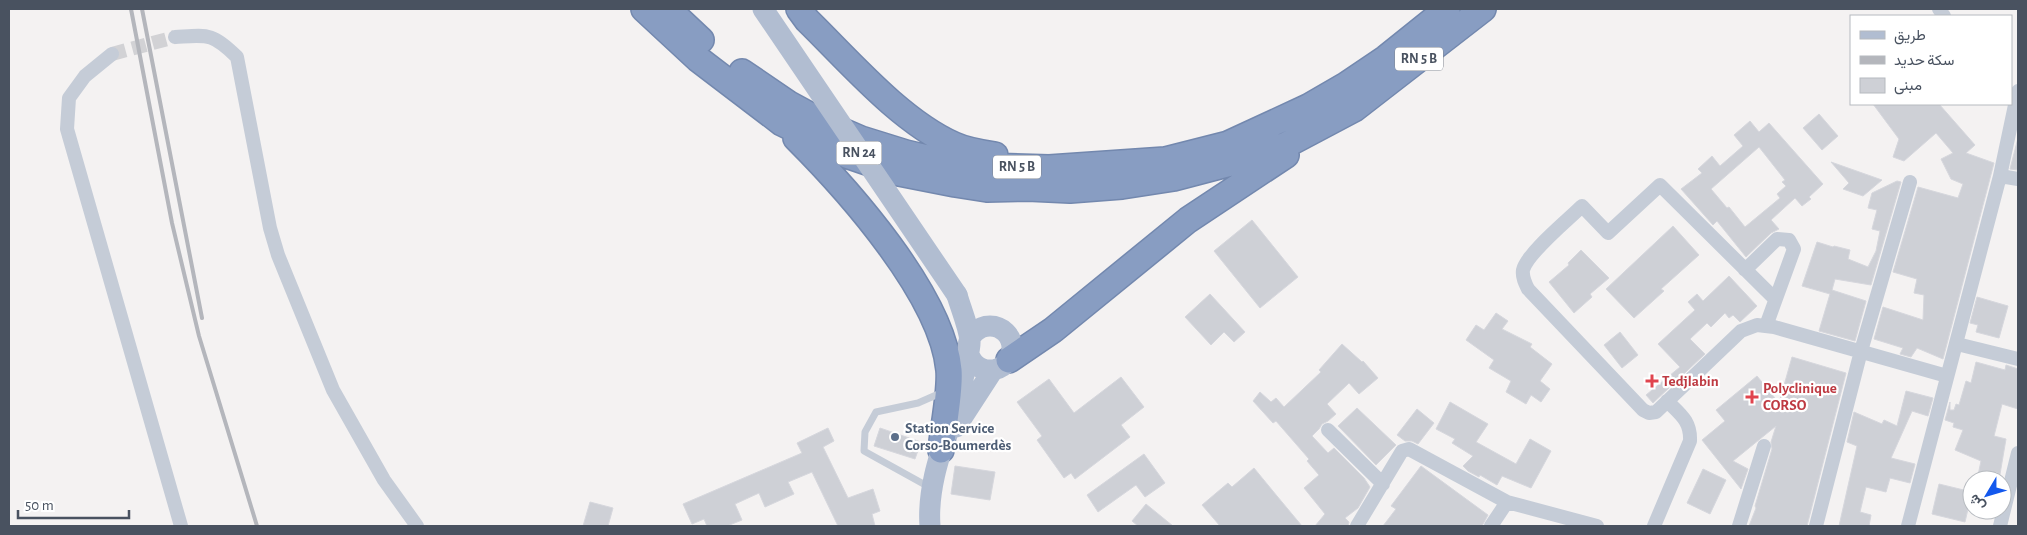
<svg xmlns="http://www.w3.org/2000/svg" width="2027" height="535" font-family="'Alegreya Sans',Vazirmatn,sans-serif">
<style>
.building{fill:#ced0d6;stroke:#d6d7dd;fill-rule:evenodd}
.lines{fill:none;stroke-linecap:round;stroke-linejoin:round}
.minor-tunnel{stroke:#d2d2d5;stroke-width:14;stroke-dasharray:14 7;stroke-linecap:butt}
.motorway-casing{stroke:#7388ae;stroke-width:28}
.service{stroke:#c5ccd7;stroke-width:7}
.minor{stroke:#c5ccd7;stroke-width:14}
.primary{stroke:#b1bdd1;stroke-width:21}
.motorway{stroke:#889dc2;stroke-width:25}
.rail{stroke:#b4b6bc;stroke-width:4}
.primary-bridge{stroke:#b1bdd1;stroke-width:21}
.health-dot{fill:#e0444e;stroke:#fff;stroke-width:2}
.service-dot{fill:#5c6f8a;stroke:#fff;stroke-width:2}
.labels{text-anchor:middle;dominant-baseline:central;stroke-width:4.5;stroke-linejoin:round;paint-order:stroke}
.shield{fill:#fff;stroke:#808690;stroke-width:1}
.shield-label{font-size:14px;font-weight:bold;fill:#495260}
.health-label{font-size:15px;font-weight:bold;fill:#be3a42;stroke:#fff;text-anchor:start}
.service-label{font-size:15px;font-weight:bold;fill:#4e5e75;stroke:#fff;text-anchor:start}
</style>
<rect width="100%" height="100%" fill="#f4f2f2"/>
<path class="building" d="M1873,104H1939L1975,145L1966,153L1994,163L1943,359L1917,348L1911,357L1900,354L1903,348L1874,339L1883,307L1923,320L1924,295L1914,293L1917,279L1893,272L1918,187L1958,198L1963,184L1951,179L1941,159L1953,153L1936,133L1904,161L1893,157L1899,139Z
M1819,114L1838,136L1822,150L1803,128Z
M1750,121L1759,132L1769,123L1823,184L1809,197L1811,199L1802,206L1795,198L1771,220L1779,229L1771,233L1746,257L1717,221L1713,225L1681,189L1702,173L1698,169L1712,156L1720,166L1743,146L1734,135ZM1759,147L1785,180L1782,182L1786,186L1777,194L1780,198L1745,227L1729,207L1727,208L1711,189Z
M2018,138V170L2010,169Z
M1831,162L1882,180L1863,196L1843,189L1849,183Z
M1897,181L1901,182L1871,285L1835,279L1832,290L1866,301L1855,341L1819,331L1830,294L1802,286L1817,242L1833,247L1834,246L1850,250L1848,259L1868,267L1876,251L1880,231L1872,229L1877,210L1868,208L1872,193Z
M1252,220L1298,277L1260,308L1214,251Z
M1673,226L1699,255L1661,289L1664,291L1634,318L1606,289Z
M1581,250L1609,278L1590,294L1592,297L1574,313L1549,282L1569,265L1568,263Z
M1729,276L1757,306L1740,322L1733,315L1729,318L1725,313L1711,327L1707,323L1690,339L1705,354L1653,403L1646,395L1680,367L1658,344L1695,310L1688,302L1697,294L1703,301Z
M1210,294L1245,332L1234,342L1224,332L1211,345L1185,317Z
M1977,297L2008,306L1999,338L1976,332L1978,325L1970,323Z
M1496,313L1508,321L1502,329L1532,344L1530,347L1552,364L1540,381L1550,389L1541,402L1531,395L1526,404L1506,392L1511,381L1489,368L1494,360L1466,340L1476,325L1484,330Z
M1620,332L1638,355L1622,368L1604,345Z
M1342,344L1362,362L1363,361L1378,378L1359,394L1349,383L1327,404L1336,414L1328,421L1322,424L1319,429L1312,436L1328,453L1334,448L1364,478L1370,487L1358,508L1345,518L1349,522L1348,526H1315L1325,514L1304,488L1319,475L1307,461L1309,459L1276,421L1273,423L1253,401L1260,392L1271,402L1276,398L1284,407L1321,372L1319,370Z
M1792,357L1846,373L1807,526H1749L1756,508L1755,506L1772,449L1771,442L1776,426L1733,461L1748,469L1741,489L1702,440L1725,421L1716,410L1757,376L1779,403Z
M1976,362L2005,370L2006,365L2018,369V409L2002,404L1994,436L2006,439L1999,480H1977L1981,461L1955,450L1963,430L1953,427L1954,423L1945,420L1950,402V410H1954L1956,404L1959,405L1966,381L1971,383Z
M1121,377L1144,407L1121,425L1130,437L1075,479L1071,473L1064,478L1037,440L1042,436L1017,402L1049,379L1074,413Z
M1906,391L1933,398L1928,416L1912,411L1891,458L1915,464L1910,483L1890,478L1886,492L1866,487L1860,512L1871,515L1869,526H1839L1857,446L1847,442L1854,412L1882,424L1884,420L1897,426Z
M1450,402L1488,424L1476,442L1516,464L1530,439L1551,451L1531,488L1502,476L1497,485L1480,475L1479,477L1468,471L1463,466L1473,456L1452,443L1455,439L1436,429Z
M1357,408L1396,445L1376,465L1338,426Z
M1417,409L1434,423L1418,444L1412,441H1405L1397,435Z
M828,428L834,441L823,447L848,498L873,489L880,511L872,514L875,526H838L812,472L788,482L794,494L765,507L759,493L735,504L742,520L727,526H707L704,519L692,524L683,504L802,453L797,443Z
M880,428L921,442L915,459L874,446Z
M1144,454L1165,483L1145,497L1136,485L1098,512L1087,495Z
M955,466L995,472L990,500L951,494Z
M1421,466L1488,515L1482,526H1383L1396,509L1391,506Z
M1254,468L1277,496L1302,526H1220L1202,505L1228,483L1232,487Z
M1703,469L1726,480L1710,514L1687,503Z
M1939,484L1972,492L1965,522L1932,514Z
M590,502L613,508L608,526H583Z
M1146,504L1173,526H1138L1132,521Z"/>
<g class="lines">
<path class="minor-tunnel" d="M112,54L175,37"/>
<defs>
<path id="motorway" d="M644,9L698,59L782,123L849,156L899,173L955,184L987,189L1028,188L1070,190L1122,186L1174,178L1235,162L1286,145L1354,109L1483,9
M668,9L701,40
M799,9L807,20C849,61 900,121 954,145C967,151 981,153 995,155
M742,72L789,104L824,123L861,139L906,153L956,165L1049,168L1165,160L1228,144L1308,107L1346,85L1386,58L1447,9
M796,138C848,190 942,295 949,370C951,391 943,428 941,450
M1009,360L1053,330L1188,220L1286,155"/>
</defs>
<use href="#motorway" class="motorway-casing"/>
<path class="service" d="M929,487L864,451L865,432L876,412L918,403L943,392"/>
<path class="minor" d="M1939,9L1944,16
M175,37C207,35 212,32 237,57L270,228L278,255L333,390L384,480L417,526
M112,54L85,76L69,98L67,129L181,526
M2000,176L2018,91
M1745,270L1777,239L1789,240L1794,249L1766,326
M1775,299L1660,185L1608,233L1582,206C1569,219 1527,253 1523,270C1522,277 1525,283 1528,289L1643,410L1649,413L1656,412L1741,331L1757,325L1774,327L1947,376
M1957,344L2018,359
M1328,430L1383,484
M1357,526L1402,451L1409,449L1507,502L1597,526
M1491,526L1507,502
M1654,526L1690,441C1691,421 1680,414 1667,401
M1739,526L1764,446
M1816,526L1861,351L1910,182
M1908,526L2000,176L2018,179
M2000,526L2018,453"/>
<path class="primary" d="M968 348a22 22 0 1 1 44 0a22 22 0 1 1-44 0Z
M956,427L993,370
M930,526C926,472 955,422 965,370C966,361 971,349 970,340C968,325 961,309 957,295"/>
<use href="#motorway" class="motorway"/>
<path class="rail" d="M131,9L172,223L199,336L257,526
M142,9L202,318"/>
<path class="primary-bridge" d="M763,9L957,295"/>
</g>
<g class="health-dot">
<path d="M1649.5 373.5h5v5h5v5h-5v5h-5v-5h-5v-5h5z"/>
<path d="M1749.5 389.5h5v5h5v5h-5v5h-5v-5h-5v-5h5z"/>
</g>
<circle class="service-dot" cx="895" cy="437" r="5"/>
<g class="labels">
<g class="shield">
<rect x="1395" y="47.5" width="48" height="23" rx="4"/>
<rect x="836.5" y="141.5" width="45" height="23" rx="4"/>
<rect x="993" y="155.5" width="48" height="23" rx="4"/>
</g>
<g class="shield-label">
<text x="1419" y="59">RN 5 B</text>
<text x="859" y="153">RN 24</text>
<text x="1017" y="167">RN 5 B</text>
</g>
<g class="health-label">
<text x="1662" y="381">Tedjlabin</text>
<text x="1763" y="388">Polyclinique<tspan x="1763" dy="17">CORSO</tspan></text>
</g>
<g class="service-label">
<text x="905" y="428">Station Service<tspan x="905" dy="17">Corso-Boumerdès</tspan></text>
</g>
</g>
<rect width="2027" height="535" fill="none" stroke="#495260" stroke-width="20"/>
<rect x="1850" y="15" width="162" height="90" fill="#ffffff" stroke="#b6babf"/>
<rect x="1860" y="31" width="25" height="8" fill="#b1bdd1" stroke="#b6babf"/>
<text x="1894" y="40" font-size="15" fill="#495260">طريق</text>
<rect x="1860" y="56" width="25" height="8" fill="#b4b6bc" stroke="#b6babf"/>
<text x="1894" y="65" font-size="15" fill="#495260">سكة حديد</text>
<rect x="1860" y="78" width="25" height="15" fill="#ced0d6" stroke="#b6babf"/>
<text x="1894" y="90" font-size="15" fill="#495260">مبنى</text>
<g transform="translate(1987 495) rotate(232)"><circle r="24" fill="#ffffff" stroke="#b6babf"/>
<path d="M0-4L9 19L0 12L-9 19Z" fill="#1358ed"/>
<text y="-8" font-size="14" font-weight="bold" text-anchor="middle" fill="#495260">ش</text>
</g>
<path d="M18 510v8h111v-8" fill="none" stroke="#495260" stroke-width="2.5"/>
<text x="25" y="510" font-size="15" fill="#495260" stroke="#ffffff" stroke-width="4" paint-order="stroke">50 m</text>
</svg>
